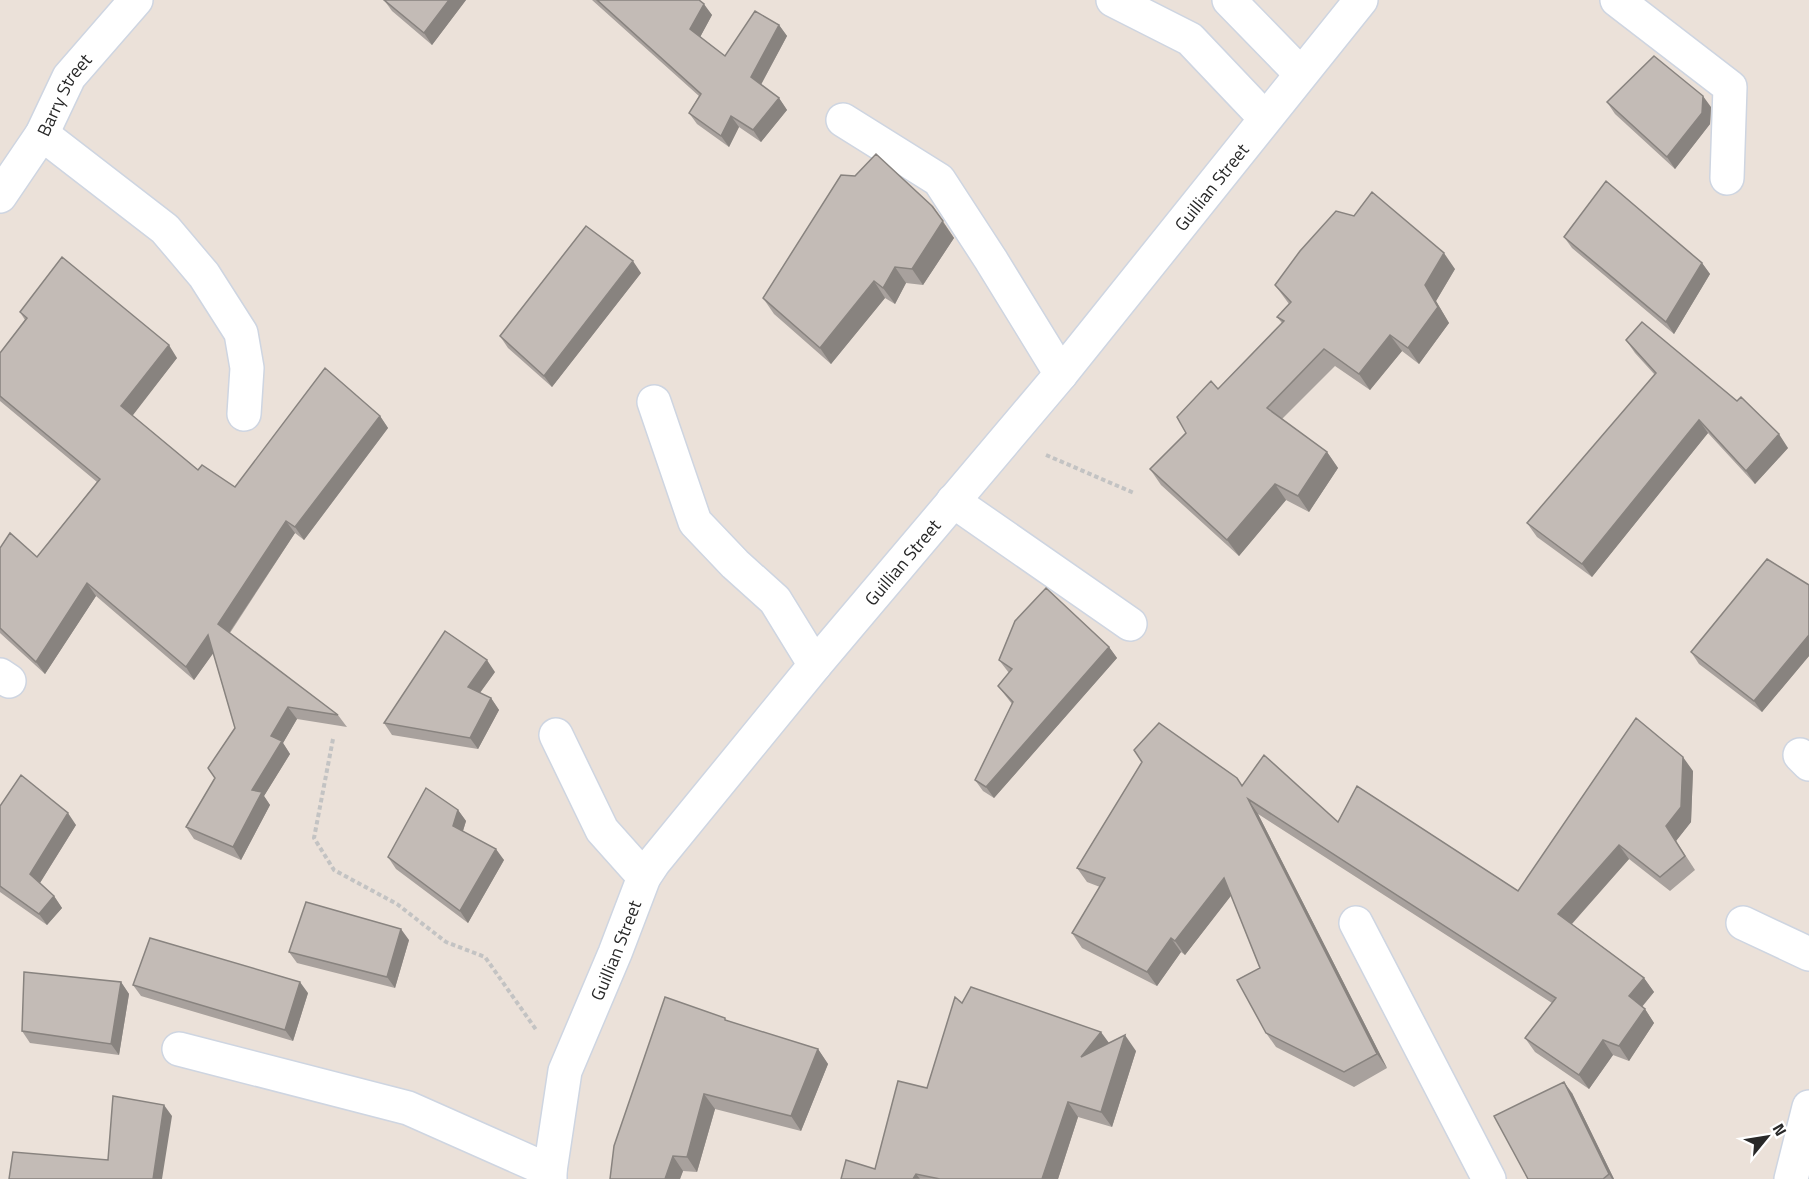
<svg xmlns="http://www.w3.org/2000/svg" width="1809" height="1179" font-family="'Titillium Web',sans-serif">
<style>
.lines{fill:none;stroke-linecap:round;stroke-linejoin:round}
.street-casing{stroke:#ced5e1;stroke-width:36}
.path{stroke:#c3c3c3;stroke-width:4;stroke-dasharray:4.5 3;stroke-linecap:butt}
.street{stroke:#fff;stroke-width:33}
.wall{fill:#a8a19d}
.shaded-wall{fill:#88837f}
.building{fill:#c3bbb6;stroke:#88837f;stroke-width:1.5}
.labels{text-anchor:middle;dominant-baseline:central;stroke-width:4.5;stroke-linejoin:round;paint-order:stroke}
.street-label{font-size:18px;fill:#282828;stroke:#fff}
</style>
<rect width="100%" height="100%" fill="#ebe1d9"/>
<g class="lines">
<defs>
<g id="street">
<path d="M1113,0L1190,39L1265,118"/>
<path d="M1229,0L1301,74"/>
<path d="M1617,0L1730,87L1727,178"/>
<path d="M843,120L939,180L991,260L1061,374"/>
<path d="M42,134L165,229L204,275L241,333L247,368L244,414"/>
<path id="s1" d="M0,196L42,134L69,77L136,0"/>
<path d="M654,402L695,522L735,564L775,600L815,665"/>
<path d="M953,501L1130,624"/>
<path d="M0,675L9,681"/>
<path d="M556,735L602,830L644,877"/>
<path d="M1800,755L1809,764"/>
<path d="M1356,923L1489,1179"/>
<path d="M1743,923L1809,954"/>
<path d="M179,1049L408,1108L550,1171"/>
<path id="s2" d="M550,1179V1171L565,1071L615,953L644,877L654,862L815,665L1061,374L1361,0"/>
<path d="M1791,1179L1809,1107"/>
</g>
</defs>
<use href="#street" class="street-casing"/>
<path class="path" d="M1046,455L1134,493
M333,739L314,838L334,870L397,904L446,942L485,957L537,1031"/>
<use href="#street" class="street"/>
</g>
<path class="wall" d="M384,0H466L432,45L392,11Z
M592,0H699L712,15L700,37L725,56L779,25L787,36L761,85L779,98L787,110L761,142L739,127L729,147L697,124L689,113L699,96Z
M1607,102L1711,107L1710,124L1675,169L1615,114Z
M933,206L954,238L923,285L906,283L895,304L885,298L831,364L774,314L763,298Z
M1564,237L1702,263L1710,274L1674,334L1572,248Z
M1455,269L1436,301L1449,323L1419,364L1402,351L1370,390L1335,366L1282,419L1327,452L1338,468L1309,512L1286,500L1239,556L1161,485L1150,469L1186,433L1218,389L1282,323L1277,317L1289,304L1275,285Z
M641,273L552,387L508,348L500,336Z
M20,312L177,358L132,415L198,470L235,487L380,416L388,428L304,540L295,533L230,633L338,715L347,727L297,719L283,743L290,754L264,796L270,805L241,860L194,839L186,827L215,778L208,768L235,728L213,653L194,680L96,596L45,674L0,633V548L37,557L97,482L0,401V353L25,320Z
M1626,340L1788,448L1755,484L1708,433L1592,577L1537,537L1527,523L1655,375L1635,353Z
M1809,585V656L1762,712L1699,664L1691,652Z
M1109,647L1117,658L994,798L983,791L975,780L1012,704L998,686L1009,673L999,660Z
M495,672L480,693L491,698L499,710L478,749L392,735L384,723Z
M1693,771L1691,822L1676,841L1695,870L1670,891L1629,859L1572,924L1644,978L1654,992L1642,1007L1645,1009L1654,1023L1629,1061L1613,1055L1589,1089L1535,1052L1525,1038L1552,1003L1258,814L1387,1068L1354,1087L1276,1047L1266,1033L1260,968L1231,895L1185,955L1181,952L1157,986L1082,948L1072,933L1100,887L1087,882L1077,868L1242,785L1518,891Z
M0,806L76,825L40,883L54,896L62,908L47,925L0,892Z
M458,810L466,821L463,831L504,860L468,923L396,869L388,857Z
M409,940L395,988L297,963L289,952Z
M121,982L129,994L119,1055L30,1043L22,1031Z
M133,985L308,993L293,1041L141,996Z
M962,1003L1136,1051L1112,1127L1078,1117L1058,1179H841L875,1169L927,1088Z
M727,1021L818,1049L828,1064L801,1131L715,1109L697,1172L683,1171L680,1179H610Z
M1572,1093L1614,1179H1528Z"/>
<path class="shaded-wall" d="M449,0H466L432,45L424,33Z
M704,4L712,15L698,41L690,29Z
M779,25L787,36L759,88L751,77Z
M1703,96L1711,107L1710,124L1675,169L1667,157Z
M779,98L787,110L761,142L753,130Z
M731,116L739,127L729,147L721,136Z
M932,206L954,238L923,285L912,269Z
M1444,253L1455,269L1436,301L1449,323L1419,364L1408,348L1425,285Z
M633,261L641,273L552,387L544,376Z
M1702,263L1710,274L1674,334L1666,322Z
M895,267L906,283L895,304L883,288Z
M874,281L885,298L831,364L820,348Z
M1390,335L1402,351L1370,390L1359,374Z
M169,345L177,358L130,419L121,406Z
M380,416L388,428L304,540L295,527Z
M1699,420L1708,433L1592,577L1582,564Z
M1779,434L1788,448L1755,484L1746,471Z
M1327,452L1338,468L1309,512L1298,496Z
M1275,484L1286,500L1239,556L1227,540Z
M286,521L295,533L227,636L218,624Z
M87,583L96,596L45,674L36,662Z
M208,635L217,648L194,680L186,667Z
M1809,635V656L1762,712L1754,701Z
M1109,647L1117,658L994,798L986,787Z
M487,660L495,672L476,698L468,687Z
M491,698L499,710L478,749L470,738Z
M288,707L297,719L283,743L290,754L264,796L270,805L241,860L233,847L252,790L271,736Z
M1683,757L1693,771L1691,822L1676,841L1695,870L1666,826Z
M1248,799L1258,814L1387,1068L1377,1054Z
M458,810L466,821L461,837L453,826Z
M68,813L76,825L38,886L30,874Z
M1619,845L1629,859L1568,928L1558,914Z
M496,849L504,860L468,923L460,911Z
M1224,878L1234,892L1185,955L1175,941Z
M54,896L62,908L47,925L39,914Z
M401,929L409,940L395,988L387,977Z
M1171,938L1181,952L1157,986L1147,972Z
M1644,978L1654,992L1639,1010L1629,996Z
M121,982L129,994L119,1055L111,1044Z
M300,982L308,993L293,1041L285,1030Z
M1645,1009L1654,1023L1629,1061L1619,1046Z
M1101,1032L1112,1047L1081,1057Z
M1125,1035L1136,1051L1112,1127L1101,1112Z
M1603,1040L1613,1055L1589,1089L1579,1075Z
M818,1049L828,1064L801,1131L791,1116Z
M1564,1082L1572,1093L1614,1179H1612L1609,1174Z
M704,1094L715,1109L697,1172L687,1157Z
M1068,1102L1078,1117L1058,1179H1042Z
M164,1105L172,1116L162,1179H153Z
M673,1156L683,1171L680,1179H665Z
M916,1174L920,1179H913Z"/>
<path class="building" d="M384,0H449L424,33Z
M597,0H699L704,4L690,29L725,56L755,11L779,25L751,77L779,98L753,130L731,116L721,136L689,113L701,94Z
M1654,56L1703,96L1702,113L1667,157L1607,102Z
M876,154L932,206L943,221L912,269L895,267L883,288L874,281L820,348L763,298L841,175L855,176Z
M1606,181L1702,263L1666,322L1564,237Z
M1372,192L1444,253L1425,285L1438,307L1408,348L1390,335L1359,374L1324,349L1267,408L1327,452L1298,496L1275,484L1227,540L1150,469L1186,433L1177,417L1211,381L1218,389L1284,321L1277,317L1291,302L1275,285L1300,251L1336,211L1354,216Z
M586,226L633,261L544,376L500,336Z
M62,257L169,345L121,406L198,470L202,465L235,487L325,368L380,416L295,527L286,521L218,624L338,715L288,707L271,736L282,741L252,790L262,792L233,847L186,827L215,778L208,768L235,728L208,635L186,667L87,583L36,662L0,628V548L10,533L37,557L100,479L0,396V353L27,318L20,312Z
M1642,322L1737,401L1741,397L1779,434L1746,471L1699,420L1582,564L1527,523L1656,373L1626,340Z
M1767,559L1809,585V635L1754,701L1691,652Z
M1046,588L1109,647L986,787L975,780L1013,702L998,686L1012,669L999,660L1015,621Z
M445,631L487,660L468,687L491,698L470,738L384,723Z
M1636,718L1683,757L1681,807L1666,826L1685,856L1660,877L1619,845L1558,914L1644,978L1629,996L1645,1009L1619,1046L1603,1040L1579,1075L1525,1038L1556,998L1248,799L1377,1054L1344,1072L1266,1033L1237,980L1260,968L1224,878L1175,941L1171,938L1147,972L1072,933L1105,878L1077,868L1142,762L1134,750L1159,723L1237,778L1242,786L1264,755L1338,822L1357,786L1518,891Z
M21,775L68,813L30,874L54,896L39,914L0,886V806Z
M426,788L458,810L453,826L496,849L460,911L388,857Z
M306,902L401,929L387,977L289,952Z
M150,938L300,982L285,1030L133,985Z
M24,972L121,982L111,1044L22,1031Z
M971,987L1101,1032L1081,1057L1125,1035L1101,1112L1068,1102L1042,1179H940L916,1174L913,1179H841L846,1160L875,1169L898,1081L927,1088L955,997L962,1003Z
M665,997L725,1018V1020L818,1049L791,1116L704,1094L687,1157L673,1156L665,1179H610L614,1146Z
M1564,1082L1609,1174L1603,1179H1528L1494,1116Z
M113,1096L164,1105L153,1179H9L13,1152L108,1160Z"/>
<g class="labels">
<g class="street-label">
<text stroke="none"><textPath href="#s1" startOffset="120">Barry Street</textPath></text>
<text stroke="none"><textPath href="#s2" startOffset="1212">Guillian Street</textPath></text>
<text stroke="none"><textPath href="#s2" startOffset="726">Guillian Street</textPath></text>
<text stroke="none"><textPath href="#s2" startOffset="240">Guillian Street</textPath></text>
</g>
</g>
<g transform="translate(1767 1137) rotate(60)" stroke="#ffffff" stroke-width="4.5" paint-order="stroke">
<path d="M0-4.5L10 22L0 15L-10 22Z" fill="#282828"/>
<text y="-9" font-size="16" font-weight="bold" text-anchor="middle" fill="#282828">N</text>
</g>
</svg>
